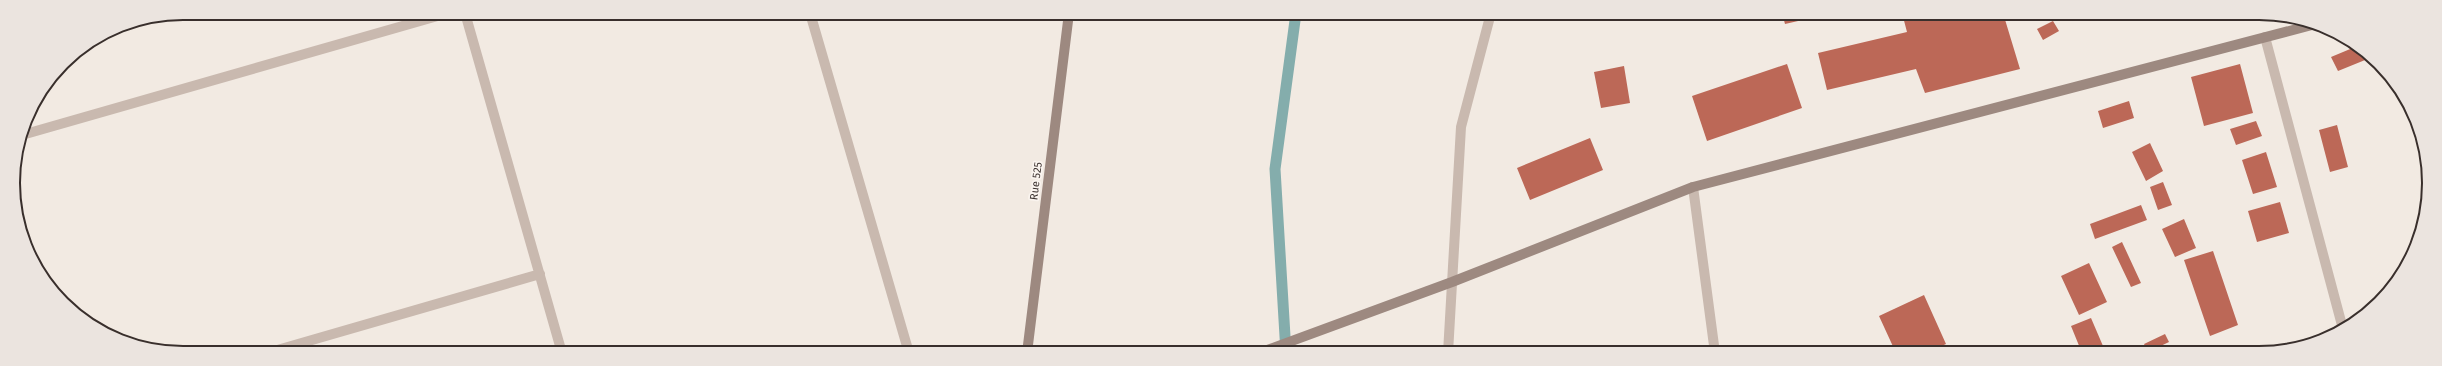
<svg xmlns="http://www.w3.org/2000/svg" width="2442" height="366" font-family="'Fira Sans',sans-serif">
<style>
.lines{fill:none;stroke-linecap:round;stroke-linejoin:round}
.stream{stroke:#84adac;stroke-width:11}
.building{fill:#bc6857}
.street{stroke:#c9b9af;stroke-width:10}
.secondary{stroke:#9d8980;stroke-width:10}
.labels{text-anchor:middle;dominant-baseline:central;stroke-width:3.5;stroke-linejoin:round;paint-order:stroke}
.street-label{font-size:11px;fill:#392f2c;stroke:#faf4ef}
.rim{fill:none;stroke:#392f2c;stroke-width:2}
</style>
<rect width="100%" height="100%" fill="#f2eae2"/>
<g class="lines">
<path class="stream" d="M1286,353L1275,169L1296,13"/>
</g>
<path class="building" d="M1782,13H1819L1820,16L1785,24Z
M1902,13H2003L2020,69L1925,93L1916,69L1827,90L1818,53L1907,32Z
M2053,21L2059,31L2043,40L2037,29Z
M2355,47L2370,58L2338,71L2331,57Z
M1787,64L1802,108L1707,141L1692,96Z
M2240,64L2253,113L2204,126L2191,77Z
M1624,66L1630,103L1601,108L1594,72Z
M2129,101L2134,118L2103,128L2098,111Z
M2256,121L2262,136L2236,145L2230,129Z
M2337,125L2348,167L2330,172L2319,130Z
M1590,138L1603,170L1530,200L1517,168Z
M2150,143L2163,171L2146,181L2132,152Z
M2266,152L2277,187L2253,194L2242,160Z
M2163,182L2172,205L2158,210L2150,187Z
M2280,202L2289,233L2257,242L2248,211Z
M2141,205L2147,220L2095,239L2090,224Z
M2184,219L2196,248L2175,257L2162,229Z
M2122,242L2141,283L2131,287L2112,247Z
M2213,251L2238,325L2210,336L2184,260Z
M2089,263L2107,302L2079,315L2061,276Z
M1924,295L1946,344L1926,353H1896L1879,316Z
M2091,318L2106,353H2082L2071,326Z
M2165,334L2169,342L2148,352L2144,344Z"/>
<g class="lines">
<path class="street" d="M465,13L562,353
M810,13L909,353
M2265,37L2343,329
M22,135L448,13
M1693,187L1715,353
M267,353L540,274
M1448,353L1461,127L1491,13"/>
<path class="secondary" d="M1027,353L1069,13
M1259,353L1452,282L1693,187L2312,25"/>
</g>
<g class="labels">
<g class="street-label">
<text transform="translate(1036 181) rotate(-83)">Rue 525</text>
</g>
</g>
<path d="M0 0H2442V366H0ZM183 20H2259A163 163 0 0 1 2422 183V183A163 163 0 0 1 2259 346H183A163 163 0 0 1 20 183V183A163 163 0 0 1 183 20Z" fill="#ebe4df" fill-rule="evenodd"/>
<path class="rim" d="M183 20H2259A163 163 0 0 1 2422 183V183A163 163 0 0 1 2259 346H183A163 163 0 0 1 20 183V183A163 163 0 0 1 183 20Z"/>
</svg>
